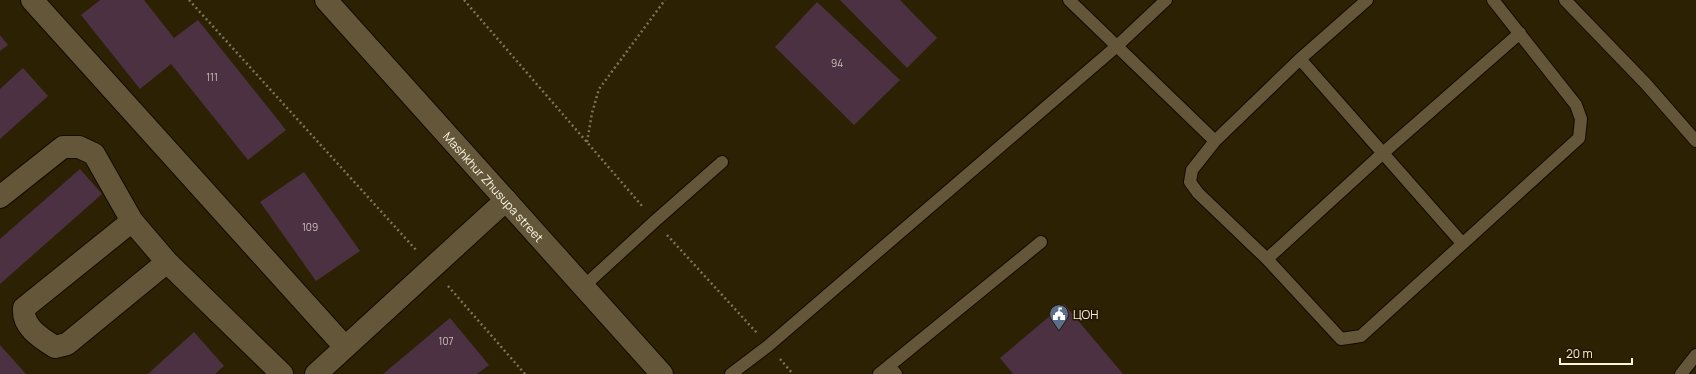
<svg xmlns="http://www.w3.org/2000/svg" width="1696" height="374" font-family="Manrope,sans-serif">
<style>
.building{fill:#4c3143}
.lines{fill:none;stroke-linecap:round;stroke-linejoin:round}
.lane-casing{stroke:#130a00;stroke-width:14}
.street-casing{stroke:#130a00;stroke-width:24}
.secondary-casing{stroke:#130a00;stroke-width:24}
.path{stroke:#7c735a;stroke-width:2.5;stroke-dasharray:2 3;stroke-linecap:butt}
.lane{stroke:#645739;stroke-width:12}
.street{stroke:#645739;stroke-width:22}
.secondary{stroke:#645739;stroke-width:22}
.labels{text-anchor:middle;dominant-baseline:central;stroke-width:3;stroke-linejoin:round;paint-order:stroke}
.number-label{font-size:10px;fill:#cec2ba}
.street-label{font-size:12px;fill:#faf3e2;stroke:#231700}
.poi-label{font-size:12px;fill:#faf3e2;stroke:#231700;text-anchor:start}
</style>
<rect width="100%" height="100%" fill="#2c2103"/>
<path class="building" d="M100,0H144L174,38L198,20L286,130L248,160L171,64L140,89L81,15Z
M840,0H900L937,38L907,68Z
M817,2L900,80L854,125L775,47Z
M0,35L8,45L0,51Z
M23,68L48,96L0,139V89Z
M80,169L102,194L0,284V239Z
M304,172L360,251L316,281L260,202Z
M1064,304L1123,374H1013L1000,358Z
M450,318L489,365L477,374H383Z
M194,332L224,366L215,374H148Z
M0,345L26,374H0Z"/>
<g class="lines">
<defs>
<path id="lane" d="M1069,0L1215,141
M1367,0L1300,59L1462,243
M1493,0L1576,105L1581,119L1579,138L1361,336L1341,339L1267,259L1383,153L1520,33
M1565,0L1646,84L1696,141
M1267,259L1198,193L1190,182L1192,170L1215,141L1300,59
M583,287L655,221L722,162
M889,366L1041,242
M731,374L768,346L1117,46L1166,0
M879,374L889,366L896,374
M1681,374L1696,355"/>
<path id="street" d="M32,0L345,347
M0,197L63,147H79L94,154L132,221L167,262L282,374
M132,221L24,308C22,327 41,338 55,347L67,344L167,262
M316,374L506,200"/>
<g id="secondary">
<path id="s1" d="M326,0L662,374"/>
</g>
</defs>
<use href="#lane" class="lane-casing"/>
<use href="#street" class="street-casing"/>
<use href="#secondary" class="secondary-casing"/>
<path class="path" d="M189,0L417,251
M464,0L643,207
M587,142L592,113L599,89L665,0
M667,235L757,333
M448,286L525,374
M780,359L793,374"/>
<use href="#lane" class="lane"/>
<use href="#street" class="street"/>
<use href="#secondary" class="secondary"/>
</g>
<defs>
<symbol id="civic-pin" viewBox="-11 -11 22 30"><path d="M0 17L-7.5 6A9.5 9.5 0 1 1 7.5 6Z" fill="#5c6f8a" stroke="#231700"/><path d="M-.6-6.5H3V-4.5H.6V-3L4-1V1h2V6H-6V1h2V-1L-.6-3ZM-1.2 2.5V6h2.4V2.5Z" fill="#fff"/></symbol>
</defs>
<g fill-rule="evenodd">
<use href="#civic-pin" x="1048" y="303" width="22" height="30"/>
</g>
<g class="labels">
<g class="number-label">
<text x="837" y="63">94</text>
<text x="212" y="77">111</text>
<text x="310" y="227">109</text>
<text x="446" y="341">107</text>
</g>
<g class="street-label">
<text stroke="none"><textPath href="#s1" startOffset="251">Mashkhur Zhusupa street</textPath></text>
</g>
<g class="poi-label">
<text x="1073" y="314">ЦОН</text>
</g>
</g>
<path d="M1560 358v6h72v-6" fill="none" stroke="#faf3e2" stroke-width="2"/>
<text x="1566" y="358" font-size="12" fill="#faf3e2" stroke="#231700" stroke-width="3" paint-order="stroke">20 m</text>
</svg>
